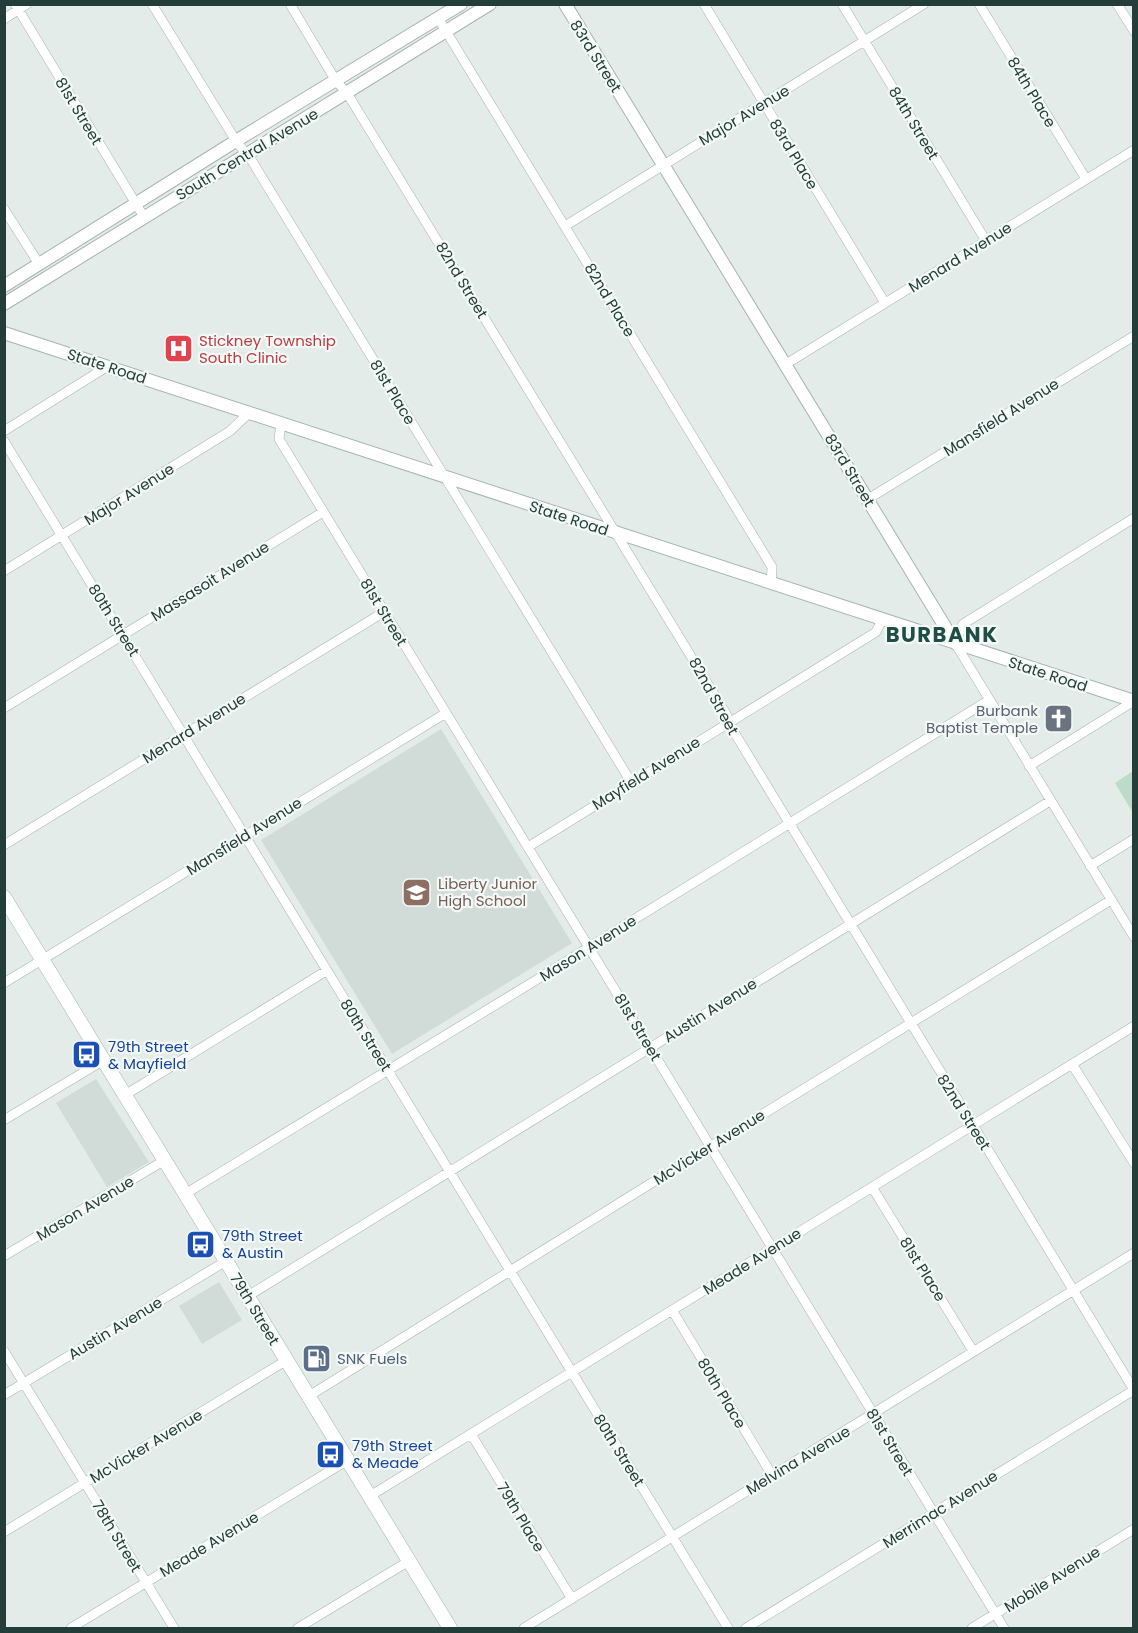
<svg xmlns="http://www.w3.org/2000/svg" width="1138" height="1633" font-family="Poppins,sans-serif">
<style>
.built{fill:#d1dcd8}
.green{fill:#bcdcc8}
.lines{fill:none;stroke-linecap:round;stroke-linejoin:round}
.minor-casing{stroke:#a6b4b0;stroke-width:10}
.tertiary-casing{stroke:#a6b4b0;stroke-width:14}
.secondary-casing{stroke:#a1b7b1;stroke-width:15}
.minor{stroke:#fff;stroke-width:9}
.tertiary{stroke:#fff;stroke-width:12}
.secondary{stroke:#fff;stroke-width:14}
.labels{text-anchor:middle;dominant-baseline:central;stroke-width:4.5;stroke-linejoin:round;paint-order:stroke}
.street-label{font-size:15px;fill:#233d38;stroke:#f3f9f6}
.health-label{font-size:15px;fill:#be3a42;stroke:#f3f9f6;text-anchor:start}
.worship-label{font-size:15px;fill:#5b616d;stroke:#f3f9f6;text-anchor:end}
.education-label{font-size:15px;fill:#785e54;stroke:#f3f9f6;text-anchor:start}
.transit-label{font-size:15px;fill:#164399;stroke:#f3f9f6;text-anchor:start}
.service-label{font-size:15px;fill:#4e5e75;stroke:#f3f9f6;text-anchor:start}
.district-label{font-size:21px;font-weight:bold;letter-spacing:1.5px;fill:#204e47;stroke:#f3f9f6}
</style>
<rect width="100%" height="100%" fill="#e3ece9"/>
<path class="built" d="M441,729L572,943L392,1054L261,840Z
M96,1079L149,1162L107,1187L56,1103Z
M219,1282L242,1320L202,1344L179,1306Z"/>
<path class="green" d="M1133,771V813L1115,783Z"/>
<g class="lines">
<defs>
<path id="minor" d="M15,4L144,217
M152,4L236,141L252,161L631,782
M290,4L336,81L347,93L725,712L734,732L1134,1390
M704,4L885,303
M842,4L986,241
M979,4L1086,179
M1117,4L1134,31
M438,18L772,567L771,584
M4,19L27,4
M4,209L39,264
M565,226L924,4
M786,364L1134,150
M281,423L279,439L1004,1628
M4,431L108,366
M4,441L728,1628
M868,499L1134,336
M1134,518L963,624L955,643L1134,937
M4,571L230,431L250,412
M4,708L323,512
M1029,766L1134,701
M4,845L384,612
M528,847L876,632L882,620
M1090,866L1134,839
M4,983L446,713
M1072,1064L1134,1163
M125,1095L326,971
M4,1120L104,1060
M872,1187L973,1351
M185,1194L528,985L989,700
M4,1256L165,1160
M248,1296L1050,801
M672,1310L772,1475
M4,1351L174,1628
M4,1395L226,1261
M309,1396L711,1146L1111,900
M471,1434L572,1599
M370,1496L1134,1026
M4,1532L287,1360
M71,1628L348,1460
M298,1628L409,1561
M524,1628L1134,1253
M746,1628L1134,1390
M972,1628L1134,1529"/>
<path id="tertiary" d="M565,4L955,643
M4,286L239,139L461,4
M4,304L490,4
M4,333L1134,701"/>
<path id="secondary" d="M4,897L450,1628"/>
</defs>
<use href="#minor" class="minor-casing"/>
<use href="#tertiary" class="tertiary-casing"/>
<use href="#secondary" class="secondary-casing"/>
<use href="#minor" class="minor"/>
<use href="#tertiary" class="tertiary"/>
<use href="#secondary" class="secondary"/>
</g>
<defs>
<symbol id="hospital-square" viewBox="-11 -11 22 22"><rect x="-9" y="-9" width="18" height="18" rx="4" fill="#e0444e" stroke="#f3f9f6"/><path d="M-5-5h3v3.5h4V-5h3V5h-3V1.5h-4V5h-3Z" fill="#fff"/></symbol>
<symbol id="church-square" viewBox="-11 -11 22 22"><rect x="-9" y="-9" width="18" height="18" rx="4" fill="#6b7280" stroke="#f3f9f6"/><path d="M-1.2-6h2.4v3.5h3.3v2.4h-3.3V6h-2.4V-.1h-3.3v-2.4h3.3Z" fill="#fff"/></symbol>
<symbol id="school-square" viewBox="-11 -11 22 22"><rect x="-9" y="-9" width="18" height="18" rx="4" fill="#8d6e63" stroke="#f3f9f6"/><path d="M0-5L7-2L0 1L-7-2ZM-4 1L0 2.5L4 1V4Q0 6-4 4Z" fill="#fff"/></symbol>
<symbol id="bus-square" viewBox="-11 -11 22 22"><rect x="-9" y="-9" width="18" height="18" rx="4" fill="#1a4fb4" stroke="#f3f9f6"/><path d="M-5-6H5V4H4V6H2V4H-2V6H-4V4H-5ZM-3.5-4V0h7V-4ZM-3.5 1.2v1.5H-2V1.2ZM2 1.2v1.5H3.5V1.2Z" fill="#fff"/></symbol>
<symbol id="fuel-square" viewBox="-11 -11 22 22"><rect x="-9" y="-9" width="18" height="18" rx="4" fill="#5c6f8a" stroke="#f3f9f6"/><path d="M-5.5-6h7V0h2V4h1.3V-2.5L3-4.5l.8-.8L6-3V5H2.5V1h-1V6h-7ZM-4.2-4.7v3.2H.2V-4.7Z" fill="#fff"/></symbol>
</defs>
<g fill-rule="evenodd">
<use href="#hospital-square" x="162" y="332" width="33" height="33"/>
<use href="#church-square" x="1042" y="702" width="33" height="33"/>
<use href="#school-square" x="400" y="876" width="33" height="33"/>
<use href="#bus-square" x="70" y="1038" width="33" height="33"/>
<use href="#bus-square" x="184" y="1228" width="33" height="33"/>
<use href="#fuel-square" x="300" y="1342" width="33" height="33"/>
<use href="#bus-square" x="314" y="1438" width="33" height="33"/>
</g>
<g class="labels">
<g class="street-label">
<text transform="translate(596 56) rotate(58)">83rd Street</text>
<text transform="translate(1032 92) rotate(59)">84th Place</text>
<text transform="translate(79 111) rotate(59)">81st Street</text>
<text transform="translate(744 115) rotate(-31)">Major Avenue</text>
<text transform="translate(914 123) rotate(59)">84th Street</text>
<text transform="translate(247 154) rotate(-31)">South Central Avenue</text>
<text transform="translate(794 154) rotate(59)">83rd Place</text>
<text transform="translate(960 257) rotate(-32)">Menard Avenue</text>
<text transform="translate(462 280) rotate(59)">82nd Street</text>
<text transform="translate(610 300) rotate(59)">82nd Place</text>
<text transform="translate(107 366) rotate(18)">State Road</text>
<text transform="translate(393 392) rotate(59)">81st Place</text>
<text transform="translate(1001 417) rotate(-32)">Mansfield Avenue</text>
<text transform="translate(850 470) rotate(59)">83rd Street</text>
<text transform="translate(129 494) rotate(-32)">Major Avenue</text>
<text transform="translate(569 518) rotate(18)">State Road</text>
<text transform="translate(210 581) rotate(-32)">Massasoit Avenue</text>
<text transform="translate(384 612) rotate(59)">81st Street</text>
<text transform="translate(114 620) rotate(58)">80th Street</text>
<text transform="translate(1048 674) rotate(18)">State Road</text>
<text transform="translate(714 696) rotate(61)">82nd Street</text>
<text transform="translate(194 728) rotate(-32)">Menard Avenue</text>
<text transform="translate(646 773) rotate(-32)">Mayfield Avenue</text>
<text transform="translate(244 836) rotate(-32)">Mansfield Avenue</text>
<text transform="translate(588 948) rotate(-32)">Mason Avenue</text>
<text transform="translate(710 1010) rotate(-32)">Austin Avenue</text>
<text transform="translate(638 1027) rotate(59)">81st Street</text>
<text transform="translate(366 1035) rotate(58)">80th Street</text>
<text transform="translate(964 1112) rotate(58)">82nd Street</text>
<text transform="translate(709 1147) rotate(-32)">McVicker Avenue</text>
<text transform="translate(85 1208) rotate(-31)">Mason Avenue</text>
<text transform="translate(752 1261) rotate(-32)">Meade Avenue</text>
<text transform="translate(923 1269) rotate(58)">81st Place</text>
<text transform="translate(255 1309) rotate(59)">79th Street</text>
<text transform="translate(115 1328) rotate(-31)">Austin Avenue</text>
<text transform="translate(722 1393) rotate(59)">80th Place</text>
<text transform="translate(890 1442) rotate(59)">81st Street</text>
<text transform="translate(146 1446) rotate(-31)">McVicker Avenue</text>
<text transform="translate(619 1450) rotate(58)">80th Street</text>
<text transform="translate(798 1460) rotate(-31)">Melvina Avenue</text>
<text transform="translate(940 1509) rotate(-32)">Merrimac Avenue</text>
<text transform="translate(521 1517) rotate(59)">79th Place</text>
<text transform="translate(117 1536) rotate(59)">78th Street</text>
<text transform="translate(209 1544) rotate(-31)">Meade Avenue</text>
<text transform="translate(1052 1579) rotate(-32)">Mobile Avenue</text>
</g>
<g class="health-label">
<text x="199" y="340">Stickney Township<tspan x="199" dy="17">South Clinic</tspan></text>
</g>
<g class="worship-label">
<text x="1038" y="710">Burbank<tspan x="1038" dy="17">Baptist Temple</tspan></text>
</g>
<g class="education-label">
<text x="438" y="883">Liberty Junior<tspan x="438" dy="17">High School</tspan></text>
</g>
<g class="transit-label">
<text x="108" y="1046">79th Street<tspan x="108" dy="17">&amp; Mayfield</tspan></text>
<text x="222" y="1235">79th Street<tspan x="222" dy="17">&amp; Austin</tspan></text>
<text x="352" y="1445">79th Street<tspan x="352" dy="17">&amp; Meade</tspan></text>
</g>
<g class="service-label">
<text x="337" y="1358">SNK Fuels</text>
</g>
<g class="district-label">
<text x="942" y="634">BURBANK</text>
</g>
</g>
<rect width="1138" height="1633" fill="none" stroke="#233d38" stroke-width="12"/>
</svg>
